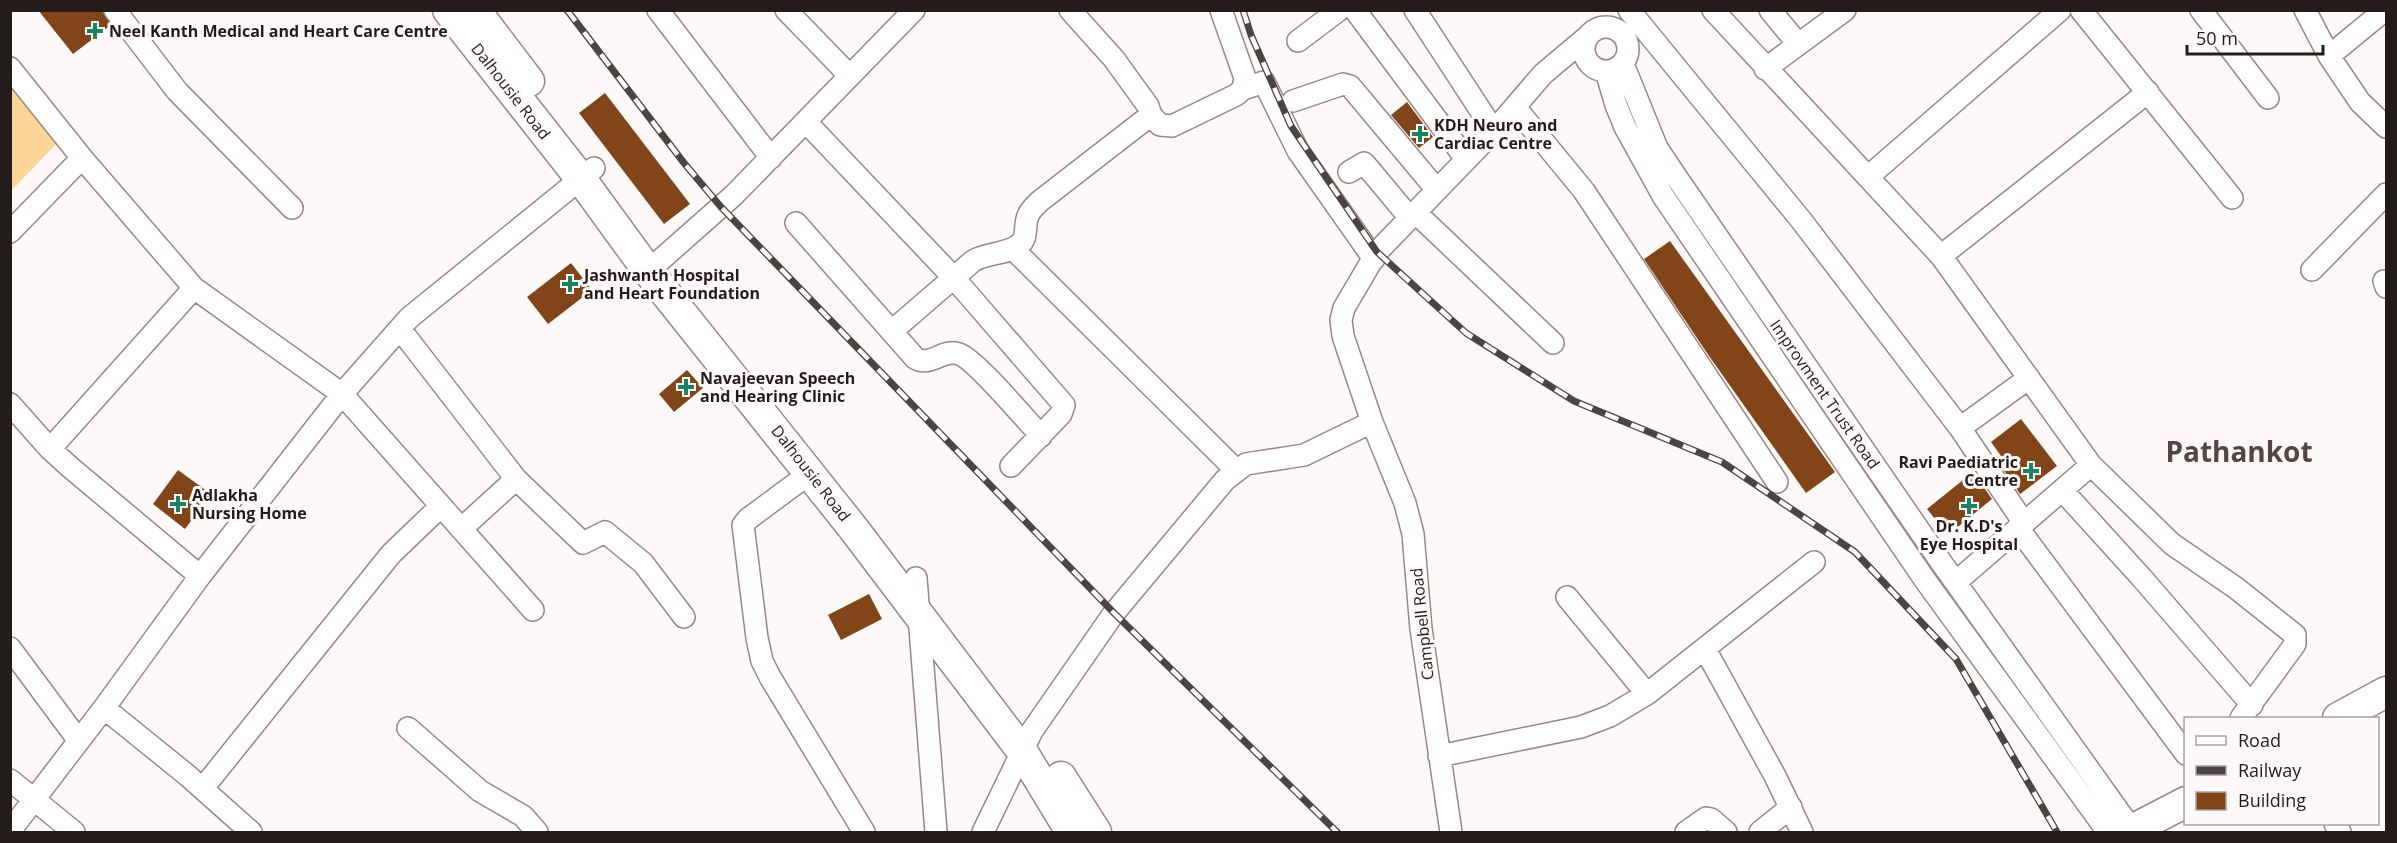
<svg xmlns="http://www.w3.org/2000/svg" width="2397" height="843" font-family="'Open Sans',sans-serif">
<style>
.green{fill:#fbd696}
.building{fill:#814519}
.lines{fill:none;stroke-linecap:round;stroke-linejoin:round}
.street-casing{stroke:#9b8684;stroke-width:24}
.secondary-casing{stroke:#9b8684;stroke-width:33}
.street{stroke:#fff;stroke-width:21}
.secondary{stroke:#fff;stroke-width:30}
.rail-casing{stroke:#4b4443;stroke-width:7}
.rail{stroke:#fdf9f8;stroke-width:4.5;stroke-dasharray:14;stroke-linecap:butt}
.poi-dot{fill:#1b835f;stroke:#fdf9f8;stroke-width:2}
.labels{text-anchor:middle;dominant-baseline:central;stroke-width:6;stroke-linejoin:round;paint-order:stroke}
.poi-label{font-size:16px;font-weight:bold;fill:#241c1b;stroke:#fdf9f8;text-anchor:start}
.street-label{font-size:16px;fill:#241c1b;stroke:#fdf9f8}
.town-label{font-size:28px;font-weight:bold;fill:#574543;stroke:#fdf9f8}
</style>
<rect width="100%" height="100%" fill="#fdf9f8"/>
<path class="green" d="M10,87L58,142L11,191H10Z"/>
<path class="building" d="M38,10H102L111,25L73,54Z
M605,93L690,204L664,224L579,113Z
M1407,102L1433,137L1419,148L1391,115Z
M1670,241L1835,472L1806,493L1709,356L1644,259Z
M571,263L592,290L548,324L527,297Z
M687,370L703,388L674,412L659,394Z
M2021,419L2057,466L2020,494L2001,466L2006,463L1991,442Z
M178,470L211,494L185,529L153,504Z
M1973,472L1992,499L1948,535L1927,509Z
M869,594L882,619L841,640L828,615Z"/>
<g class="lines">
<defs>
<path id="street" d="M115,10L177,91L292,208
M658,10L771,158
M786,10L850,76
M1355,10L1466,159
M1415,10L1494,131
M1629,10L1801,220L1960,428L2024,523
M1713,10L1941,256L2091,465L2172,544L2236,588L2295,635V644L2241,718
M1770,10L1798,44
M2081,10L2232,198
M2201,10L2268,98
M2305,10L2329,56L2360,102L2386,127
M1584 49a22 22 0 1 1 44 0a22 22 0 1 1-44 0Z
M1298,41L1339,10
M2329,56L2385,10
M1623,64L1657,148L1675,175L1941,562L2132,830
M10,68L82,158L194,288L50,449
M1765,69L1845,10
M1606,71L1616,105L1625,127L1663,196L1925,580L2108,832
M1243,89L1264,82L1298,151L1374,259
M1293,101L1343,84L1350,86L1437,190
M1515,107L1584,191L1777,482
M1151,115L1160,125L1172,126L1236,95L1243,89L1245,78L1221,10
M806,122L953,277L1064,405L1061,414L1011,466
M1349,172L1364,163L1410,218
M1869,176L2060,10
M1416,213L1553,343
M796,223L915,358C930,368 943,348 959,354C975,359 1026,420 1041,436
M10,232L82,158
M1013,249L1236,470
M1941,256L2148,92
M2312,270L2386,194
M648,271L734,195L914,10
M2384,281L2386,287
M194,288L342,394L533,610
M400,329L516,479L583,543L605,532L643,563L684,617
M892,331L973,261C987,252 1009,255 1021,243C1028,236 1024,224 1028,216C1030,210 1036,205 1040,201L1151,115L1148,106L1114,59L1070,10
M10,404L50,449L71,468L200,576
M1372,422L1405,503L1413,534L1421,629L1451,832
M1960,428L2029,378
M810,473L748,519L743,525L757,638L762,661L770,677L864,832
M2062,490L2141,577L2252,705
M2018,528L2186,754
M461,529L516,479
M916,578L936,832
M1956,582L2091,465
M1567,597L1647,694L1814,562
M10,648L79,741
M1705,649L1775,776L1802,832
M104,708L187,775L251,832
M408,728L480,791L523,816L537,832
M1439,756L1581,727L1610,716L1647,694
M10,780L74,832
M203,788L391,554L441,506
M2335,824L2340,832
M10,831L104,708L200,576L342,394L409,318L594,168
M983,832L1032,731L1114,613L1225,480L1246,464L1304,455L1372,422L1343,336L1341,320L1344,308L1377,252L1494,131L1543,74L1587,37
M1686,832L1706,818L1711,819L1726,832
M1760,832L1791,807"/>
<path id="secondary" d="M448,10L581,179L648,271L853,528L1022,751L1071,832
M475,10L529,81
M2338,718L2386,692
M1061,777L1096,832
M2128,832L2186,802"/>
</defs>
<use href="#street" class="street-casing"/>
<use href="#secondary" class="secondary-casing"/>
<use href="#street" class="street"/>
<use href="#secondary" class="secondary"/>
<defs>
<path id="rail" d="M567,10L684,163L721,207L1114,613L1337,832
M1243,10L1251,35L1291,126L1377,252L1466,333L1574,401L1722,462L1855,552L1956,659L2057,832"/>
</defs>
<use href="#rail" class="rail-casing"/>
<use href="#rail" class="rail"/>
</g>
<g class="poi-dot">
<path d="M92 22h6v6h6v6h-6v6h-6v-6h-6v-6h6z"/>
<path d="M1417 125h6v6h6v6h-6v6h-6v-6h-6v-6h6z"/>
<path d="M567 275h6v6h6v6h-6v6h-6v-6h-6v-6h6z"/>
<path d="M683 378h6v6h6v6h-6v6h-6v-6h-6v-6h6z"/>
<path d="M2028 462h6v6h6v6h-6v6h-6v-6h-6v-6h6z"/>
<path d="M175 495h6v6h6v6h-6v6h-6v-6h-6v-6h6z"/>
<path d="M1966 497h6v6h6v6h-6v6h-6v-6h-6v-6h6z"/>
</g>
<g class="labels">
<g class="poi-label">
<text x="109" y="31">Neel Kanth Medical and Heart Care Centre</text>
<text x="1434" y="125">KDH Neuro and<tspan x="1434" dy="18">Cardiac Centre</tspan></text>
<text x="584" y="275">Jashwanth Hospital<tspan x="584" dy="18">and Heart Foundation</tspan></text>
<text x="700" y="378">Navajeevan Speech<tspan x="700" dy="18">and Hearing Clinic</tspan></text>
<text x="2018" y="462" text-anchor="end">Ravi Paediatric<tspan x="2018" dy="18">Centre</tspan></text>
<text x="192" y="495">Adlakha<tspan x="192" dy="18">Nursing Home</tspan></text>
<text x="1969" y="526" text-anchor="middle">Dr. K.D's<tspan x="1969" dy="18">Eye Hospital</tspan></text>
</g>
<g class="street-label">
<text transform="translate(511 91) rotate(52)">Dalhousie Road</text>
<text transform="translate(1825 394) rotate(55)">Improvment Trust Road</text>
<text transform="translate(811 473) rotate(52)">Dalhousie Road</text>
<text transform="translate(1422 624) rotate(-96)">Campbell Road</text>
</g>
<g class="town-label">
<text x="2239" y="451">Pathankot</text>
</g>
</g>
<rect width="2397" height="843" fill="none" stroke="#241c1b" stroke-width="24"/>
<rect x="2184" y="717" width="195" height="108" fill="#fdf9f8" stroke="#a6a1a0" stroke-width="1.5"/>
<rect x="2196" y="736" width="30" height="9" fill="#ffffff" stroke="#a6a1a0" stroke-width="1.5"/>
<text x="2238" y="747" font-size="18" fill="#241c1b">Road</text>
<rect x="2196" y="766" width="30" height="9" fill="#4b4443" stroke="#a6a1a0" stroke-width="1.5"/>
<text x="2238" y="777" font-size="18" fill="#241c1b">Railway</text>
<rect x="2196" y="792" width="30" height="18" fill="#814519" stroke="#a6a1a0" stroke-width="1.5"/>
<text x="2238" y="807" font-size="18" fill="#241c1b">Building</text>
<path d="M2187 45v9h136v-9" fill="none" stroke="#241c1b" stroke-width="3"/>
<text x="2196" y="45" font-size="18" fill="#241c1b" stroke="#fdf9f8" stroke-width="4.5" paint-order="stroke">50 m</text>
</svg>
